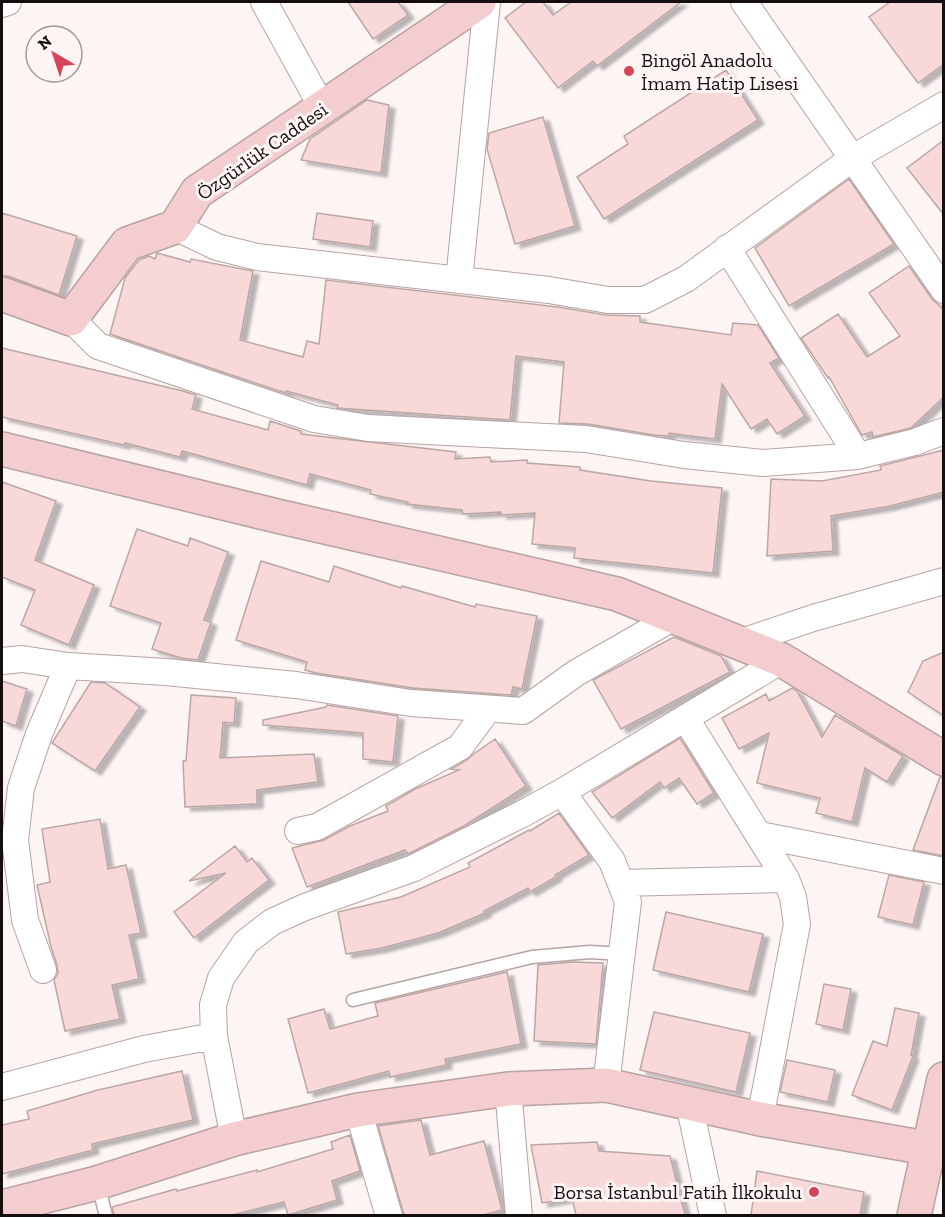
<svg xmlns="http://www.w3.org/2000/svg" width="945" height="1217" font-family="'Zilla Slab',serif">
<style>
.building{fill:#f8d8d8;stroke:#bca7a7;stroke-width:1.5;filter:url(#shadow)}
.lines{fill:none;stroke-linecap:round;stroke-linejoin:round}
.lane-casing{stroke:#b8a3a3;stroke-width:15}
.street-casing{stroke:#b8a3a3;stroke-width:28}
.secondary-casing{stroke:#b8a3a3;stroke-width:36}
.lane{stroke:#fff;stroke-width:12}
.street{stroke:#fff;stroke-width:26}
.secondary{stroke:#f4cdd0;stroke-width:33}
.poi-dot{fill:#d54456;stroke:#fdf4f4;stroke-width:2}
.labels{text-anchor:middle;dominant-baseline:central;stroke-width:6;stroke-linejoin:round;paint-order:stroke}
.poi-label{font-size:20px;fill:#150e0e;stroke:#fdf4f4;text-anchor:start}
.street-label{font-size:20px;fill:#150e0e;stroke:#fdf4f4}
</style>
<defs>
<filter id="shadow"><feDropShadow dx="6" dy="4" stdDeviation="1.5" flood-color="#0004"/></filter>
</defs>
<rect width="100%" height="100%" fill="#fdf4f4"/>
<path class="building" d="M348,2H398L408,15L373,39Z
M526,2H543L553,15L571,2H681L597,66L593,61L558,88L505,18Z
M890,2H944V64L918,83L869,17Z
M726,70L758,120L604,219L577,177L628,144L624,136Z
M367,100L389,105L381,173L301,160L310,139Z
M543,117L575,226L515,244L487,149L489,133Z
M944,140V215L907,168Z
M849,179L894,244L789,306L755,248Z
M2,213L77,236L59,295L8,276H2Z
M317,213L373,221L370,247L313,239Z
M157,253L190,262L191,259L253,271L240,340L303,357L307,341L319,344L326,280L558,307L606,315L640,316V322L731,335L733,323L758,325L779,358L770,363L805,416L777,434L767,419L751,429L722,384L715,439L669,433V436L654,435L588,424L559,423L564,362L516,356L510,420L337,408L338,405L286,391V393L276,390L110,334L125,278L139,260L149,256L155,259Z
M909,266L932,299L944,310V397L911,428L873,437L872,432L862,435L829,377L828,378L801,338L838,314L867,357L900,336L869,293Z
M2,348L183,391L196,395L192,409L268,430L270,421L301,431V434L456,452L455,459L490,457L491,462L527,460V463L580,467V470L651,481L722,488L713,573L574,558L575,548L532,544L535,513L501,515V512L463,514L462,510L407,504L408,502L370,494L371,490L310,474L307,485L182,451L180,457L125,443L124,445L2,417Z
M944,450V492L890,506L831,516L833,551L767,556L771,479L822,481L881,470L880,466Z
M2,482L56,501L35,560L94,585L69,645L21,625L35,590L2,577Z
M137,529L188,546L190,538L228,552L204,620L211,622L198,660L181,658L152,649L161,623L110,606Z
M261,561L329,582L334,566L401,588L402,586L475,607L476,604L537,616L522,689L513,687L511,695L413,688L316,673L305,670L307,662L236,640Z
M674,637L721,656L730,672L621,729L593,680Z
M944,652V716L908,692L923,661Z
M2,681L27,689L16,726L2,721Z
M91,682L105,683L140,707L95,771L52,743Z
M792,688L797,691L822,737L835,715L903,756L887,782L865,768L852,822L816,813L820,798L757,783L769,733L739,749L722,718L766,694L769,701Z
M191,695L236,698L234,723L223,722L220,758L314,754L318,782L257,790V804L185,807L183,761H186Z
M327,705L398,716L393,762L363,759V733L263,725V720L326,707Z
M680,738L714,793L697,804L679,778L664,788L660,782L612,818L592,792Z
M495,739L526,786L464,826L408,854L405,850L307,887L292,848L324,840L350,826L388,811L386,806L415,789L459,770L451,769L467,760L475,753Z
M940,777L944,778V856L913,850Z
M559,813L589,855L555,875L556,877L530,892L528,888L484,911L485,913L438,933L382,948L346,954L338,912L401,897L470,867L468,863L529,830L530,831Z
M100,819L108,869L126,865L141,933L129,935L139,979L112,985L120,1019L65,1031L54,980L58,973L57,965L51,947L37,885L50,882L42,829Z
M235,846L247,862L252,858L269,880L194,938L174,912L226,873L189,881Z
M889,875L924,882L913,925L878,917Z
M666,912L763,934L749,992L653,970Z
M572,962L603,963L596,1044L534,1041L538,965Z
M507,972L521,1044L445,1059L446,1065L390,1077L389,1071L308,1093L288,1019L324,1009L330,1029L378,1016L375,1003Z
M824,984L851,989L843,1030L816,1024Z
M895,1008L919,1013L911,1055L913,1056L892,1110L852,1095L873,1041L887,1046Z
M654,1012L750,1033L736,1092L640,1070Z
M787,1060L835,1070L828,1102L780,1092Z
M182,1071L193,1120L92,1144L93,1150L2,1174V1125L29,1119L27,1111L98,1090Z
M421,1120L430,1155L484,1141L502,1210L483,1215H404L378,1126Z
M350,1135L360,1171L332,1181L337,1200L288,1215L284,1202L232,1215H114L112,1207L176,1189L177,1191L257,1170V1172L333,1149L331,1142Z
M597,1142L599,1151L670,1156L685,1215H576L572,1198L542,1203L531,1145Z
M757,1171L864,1192L860,1215H751Z"/>
<g class="lines">
<defs>
<path id="lane" d="M353,1000L532,957L590,952L622,954
M98,1184L106,1216"/>
<path id="street" d="M264,2L322,107
M744,2L944,290
M2,4L8,2
M175,227L217,247L257,257L549,290L608,300H645L686,279L853,158L944,105
M727,248L858,456
M459,280L487,2
M71,319L98,346L314,419L368,428L586,439L684,455L763,463L858,456L915,442L944,431
M739,643L813,618L944,581
M2,661L22,659L68,666L166,672L296,685L411,703L523,711L576,673L674,617
M686,719L786,879L793,897L797,924L760,1119
M562,792L612,861L628,902L606,1085
M298,831L317,827L460,747L488,709
M760,835L944,871
M621,883L786,879
M43,970L25,920L15,840L21,788L39,734L68,666
M2,1087L144,1049L214,1036
M508,1089L519,1216
M689,1103L713,1216
M358,1110L389,1216
M234,1139L214,1036L213,1005L221,978L246,942L272,922L305,907L414,868L524,813L562,792L782,660"/>
<path id="secondary" d="M2,294L71,319L127,244L175,227L197,192L479,2
M2,449L277,516L617,594L782,660L944,759
M2,1207L97,1183L234,1139L358,1110L508,1089L606,1085L760,1119L944,1151
M914,1216L944,1079"/>
</defs>
<use href="#lane" class="lane-casing"/>
<use href="#street" class="street-casing"/>
<use href="#secondary" class="secondary-casing"/>
<use href="#lane" class="lane"/>
<use href="#street" class="street"/>
<use href="#secondary" class="secondary"/>
</g>
<g class="poi-dot">
<circle cx="629" cy="71" r="6"/>
<circle cx="814" cy="1192" r="6"/>
</g>
<g class="labels">
<g class="poi-label">
<text x="641" y="60">Bingöl Anadolu<tspan x="641" dy="23">İmam Hatip Lisesi</tspan></text>
<text x="802" y="1192" text-anchor="end">Borsa İstanbul Fatih İlkokulu</text>
</g>
<g class="street-label">
<text transform="translate(262 151) rotate(-35)">Özgürlük Caddesi</text>
</g>
</g>
<rect width="945" height="1217" fill="none" stroke="#150e0e" stroke-width="6"/>
<g transform="translate(54 54) rotate(321)"><circle r="28" fill="#fdf4f4" stroke="#a09898" stroke-width="1.5"/>
<path d="M0-4.5L10 22L0 15L-10 22Z" fill="#d54456"/>
<text y="-9" font-size="16" font-weight="bold" text-anchor="middle" fill="#150e0e">N</text>
</g>
</svg>
